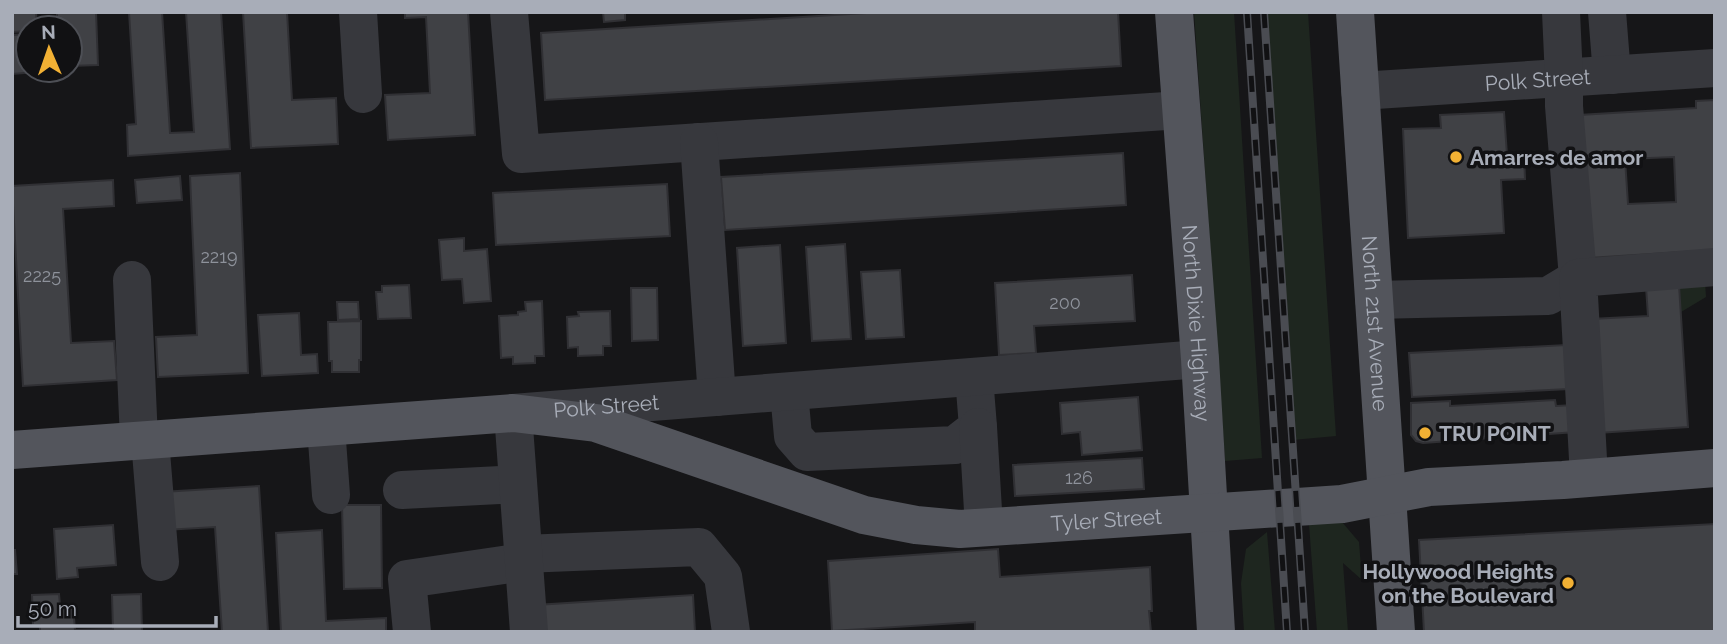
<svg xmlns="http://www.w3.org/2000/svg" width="1727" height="644" font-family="Raleway,sans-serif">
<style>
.green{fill:#1e261f}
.building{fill:#404145;stroke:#303034;stroke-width:2;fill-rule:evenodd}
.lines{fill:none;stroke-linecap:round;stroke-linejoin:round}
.minor{stroke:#37383d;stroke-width:38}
.major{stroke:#53555c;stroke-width:38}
.rail-casing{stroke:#4a4c52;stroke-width:8}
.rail{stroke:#111113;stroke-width:5;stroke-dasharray:16;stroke-linecap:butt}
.poi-dot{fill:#f2b134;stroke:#111113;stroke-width:2.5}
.labels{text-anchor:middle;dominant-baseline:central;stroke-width:7;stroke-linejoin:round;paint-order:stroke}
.number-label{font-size:18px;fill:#8e929b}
.street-label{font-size:21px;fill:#a8adb8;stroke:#111113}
.poi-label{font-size:21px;font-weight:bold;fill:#a8adb8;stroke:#111113;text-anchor:start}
</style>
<rect width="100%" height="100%" fill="#161618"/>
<path class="green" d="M1194,12H1234L1262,458L1225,461Z
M1264,12H1308L1336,436L1292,440Z
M1705,281L1706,297L1681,312L1679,285Z
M1342,522L1359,542L1362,580L1343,563L1348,632H1317L1309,524Z
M1267,532L1275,632H1244L1241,583L1246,549Z"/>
<path class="building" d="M12,12H36L37,28H28V31L12,32Z
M57,12H96L98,65L70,66V28H57Z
M129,12H162L170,133L194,132L186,12H221L230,149L128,156L127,125L136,124Z
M243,12H287L292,100L336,98L338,144L251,148Z
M405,12H468L475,135L388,140L385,95L430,93L426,17L405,18Z
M603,12H625V20L604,22Z
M882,12H1118L1121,66L545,100L541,33Z
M28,34V70H37V72L12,74V35Z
M1715,100V250L1588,258L1579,115L1696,108V101ZM1674,157L1676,202L1628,204L1625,159Z
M1504,112L1507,155L1524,154L1525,179L1501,180L1504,233L1408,238L1403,129L1441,128L1440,115Z
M1123,153L1126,205L725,230L721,177Z
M240,173L248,373L158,377L156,337L197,335L190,176Z
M180,176L182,200L137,203L135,180Z
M113,180L114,206L63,209L71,343L114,341L117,380L23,386L12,186Z
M667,184L670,236L496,245L493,193Z
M464,238V251L487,249L491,301L464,303L462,279L442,280L439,240Z
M845,244L851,339L812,341L806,247Z
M780,245L786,343L743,346L737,248Z
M900,270L904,337L866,339L861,272Z
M1132,275L1135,321L1034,326L1036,353L999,355L995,283Z
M409,285L411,318L378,319L376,292H382V286Z
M1679,285L1688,427L1598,433L1591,319L1648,316L1646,287Z
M631,288H657L658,340L632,341Z
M542,301L544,356H535V363L513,364V357L501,358L499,316L518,315V312L526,311L525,302Z
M337,302H358L359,319L338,320Z
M610,311L611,346H603V355L578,356V347L568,348L567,317L579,316L578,312Z
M299,313L301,355L317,354L318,373L262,376L258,315Z
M361,321V360H359V372H332V361H329L328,322Z
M1566,345L1569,389L1412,397L1409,353Z
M1138,397L1142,450L1082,455L1080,432L1062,434L1060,403Z
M1555,400L1556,406L1574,405L1576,432L1423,443L1416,441L1411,435V403L1450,401V406Z
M1142,458L1144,489L1015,496L1013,465Z
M259,486L268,632H222L215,527L165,530L162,492Z
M342,505H381L382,588L344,589Z
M1715,524V632H1424L1419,540Z
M113,525L116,565L77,568L78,577L57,579L54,529Z
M322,530L326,621L386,618V632H281L276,533Z
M998,549L1000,577L1150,567L1152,611H1149L1151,632H975V622L832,631L828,561Z
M12,550H15L17,574H12Z
M59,594L60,605H73L75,630L113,629L112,595L141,594L142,632H40V625H33L32,595Z
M693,595L695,632H538L536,605Z"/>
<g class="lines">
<g class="minor">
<path d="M358,12L363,94"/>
<path d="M509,12L521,154L1181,110"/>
<path d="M1607,12L1612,75"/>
<path id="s1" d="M1360,91L1715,68"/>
<path d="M699,142L717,397"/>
<path d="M132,280L139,440"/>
<path d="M1374,300L1548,296L1578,278L1564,106V78L1561,12"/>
<path d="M789,392L793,436L807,452L955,445L978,427L974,377"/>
<path d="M326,427L331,495"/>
<path d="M978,427L984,527"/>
<path d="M150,440L160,562"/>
<path d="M1589,477L1578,278L1715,267"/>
<path d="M402,490L518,484"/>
<path d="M523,554L699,547L723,576L731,632"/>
<path d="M412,632L407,579L524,562"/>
<path id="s2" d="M529,632L513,413L1200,359"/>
</g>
<g class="major">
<path id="s3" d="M1174,12L1200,359L1216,632"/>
<path id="s4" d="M1355,12L1396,632"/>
<path id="s5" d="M12,450L513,413L596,423L864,515L916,525L960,529L1342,504L1429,487L1563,480L1715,468"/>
</g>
<defs>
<path id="rail" d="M1247,12L1287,632
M1264,12L1305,632"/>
</defs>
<use href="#rail" class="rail-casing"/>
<use href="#rail" class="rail"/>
</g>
<g class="poi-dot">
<circle cx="1456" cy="157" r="7"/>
<circle cx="1425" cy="433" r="7"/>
<circle cx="1568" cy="583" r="7"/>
</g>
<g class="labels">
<g class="number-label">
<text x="219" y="256">2219</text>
<text x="42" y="275">2225</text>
<text x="1065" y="302">200</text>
<text x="1079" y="477">126</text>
</g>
<g class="street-label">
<text stroke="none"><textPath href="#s1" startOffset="178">Polk Street</textPath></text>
<text stroke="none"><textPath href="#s3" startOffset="312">North Dixie Highway</textPath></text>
<text stroke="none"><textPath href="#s4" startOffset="312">North 21st Avenue</textPath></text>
<text stroke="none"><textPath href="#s2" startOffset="313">Polk Street</textPath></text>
<text stroke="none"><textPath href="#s5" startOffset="1113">Tyler Street</textPath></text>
</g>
<g class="poi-label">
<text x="1470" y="157">Amarres de amor</text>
<text x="1439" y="433">TRU POINT</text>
<text x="1554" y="571" text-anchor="end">Hollywood Heights<tspan x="1554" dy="24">on the Boulevard</tspan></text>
</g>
</g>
<rect width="1727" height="644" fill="none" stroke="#a8adb8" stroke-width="28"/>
<g transform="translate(49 49) rotate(358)"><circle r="33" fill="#111113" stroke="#4d4f55" stroke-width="2"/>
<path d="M0-5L12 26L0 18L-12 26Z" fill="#f2b134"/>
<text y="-10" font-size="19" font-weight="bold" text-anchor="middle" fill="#a8adb8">N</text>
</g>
<path d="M18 616v10h198v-10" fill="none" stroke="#a8adb8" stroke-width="3.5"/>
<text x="28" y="616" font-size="21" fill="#a8adb8" stroke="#111113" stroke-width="5" paint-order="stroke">50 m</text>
</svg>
